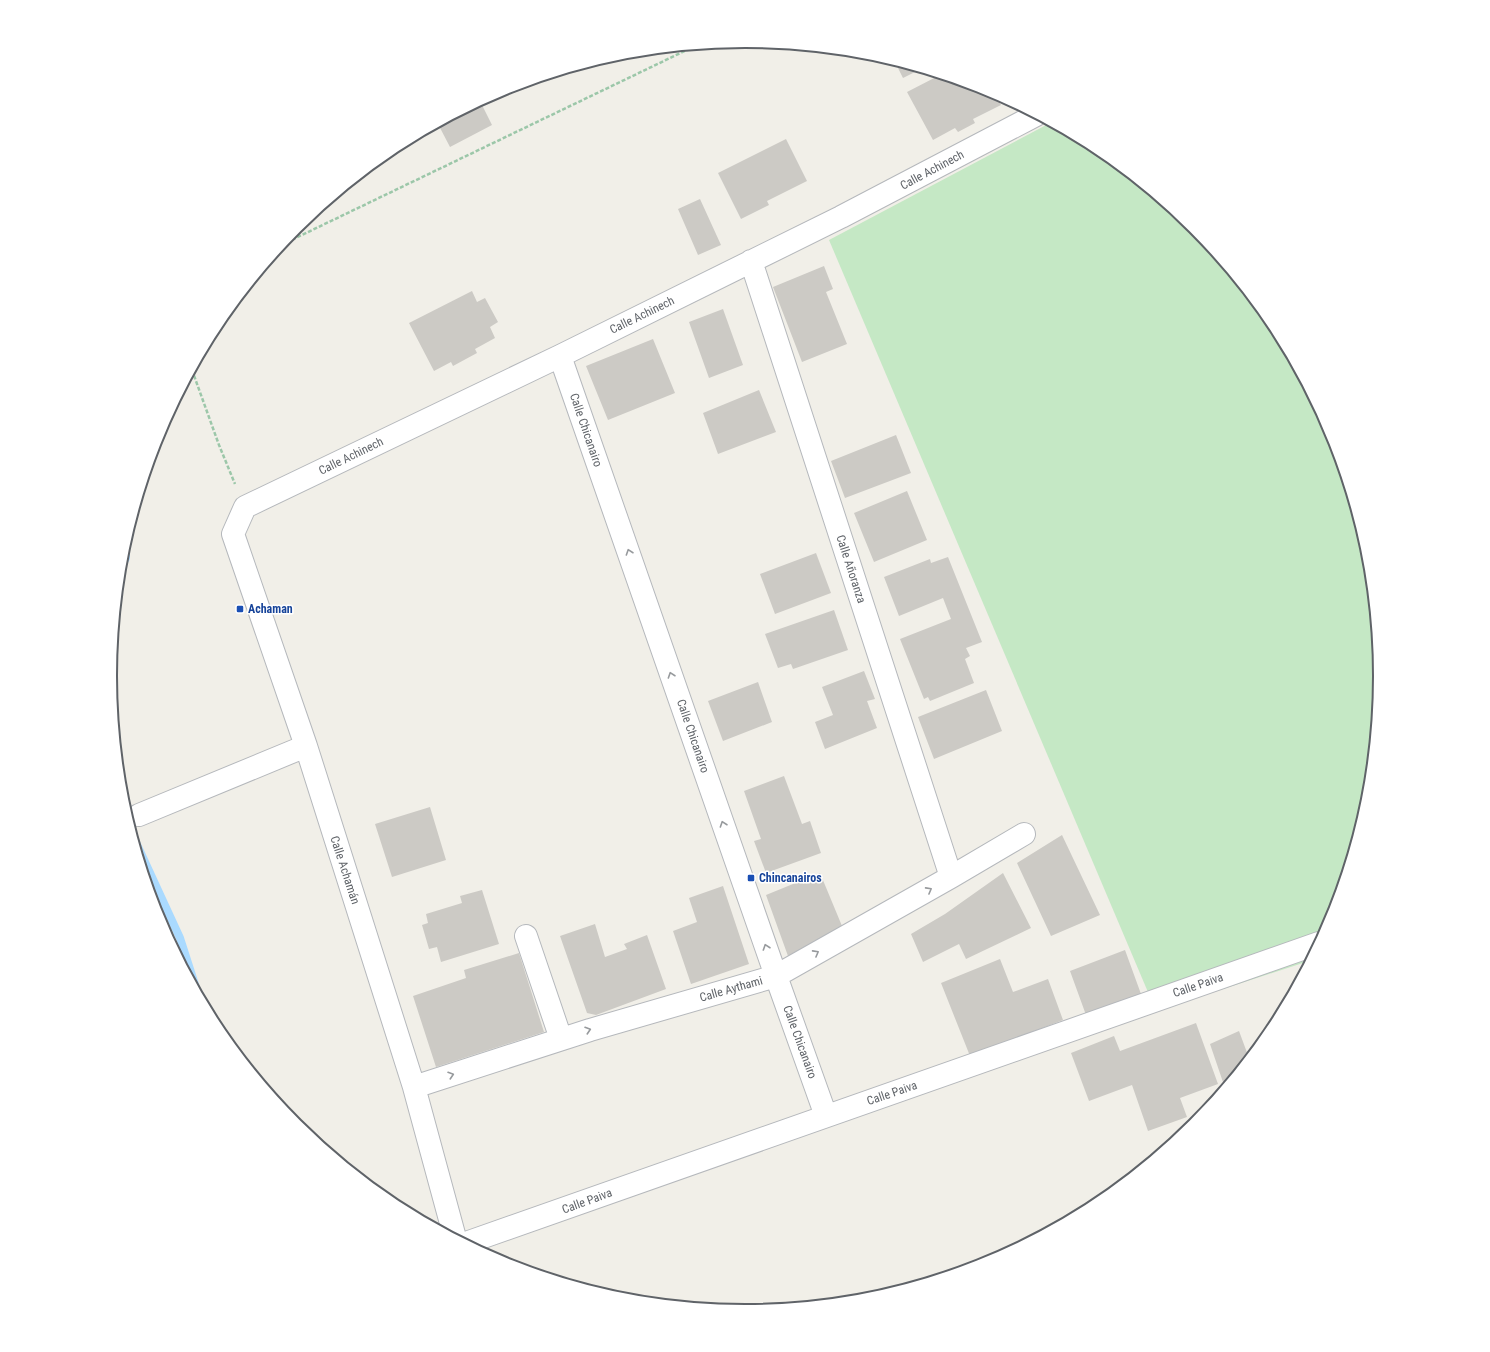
<svg xmlns="http://www.w3.org/2000/svg" width="1490" height="1352" font-family="'Roboto Condensed',sans-serif">
<style>
.green{fill:#c5e8c5}
.lines{fill:none;stroke-linecap:round;stroke-linejoin:round}
.stream{stroke:#aadaff;stroke-width:8}
.building{fill:#cccac5}
.street-casing{stroke:#b5b8bc;stroke-width:24}
.path{stroke:#9cc7a9;stroke-width:2.5;stroke-dasharray:4 2;stroke-linecap:butt}
.street{stroke:#fff;stroke-width:22}
.oneway{stroke:#979a9d}
.transit-dot{fill:#1a4fb4;stroke:#fff;stroke-width:1.5}
.labels{text-anchor:middle;dominant-baseline:central;stroke-width:3;stroke-linejoin:round;paint-order:stroke}
.street-label{font-size:12px;fill:#5f6368;stroke:#fff}
.transit-label{font-size:12px;font-weight:bold;fill:#164399;stroke:#fff;text-anchor:start}
.rim{fill:none;stroke:#5f6368;stroke-width:2}
</style>
<rect width="100%" height="100%" fill="#f1efe8"/>
<path class="green" d="M1050,123L1098,148L1194,227L1273,323L1332,433L1368,552L1380,676L1368,800L1332,919L1309,961L1156,1011L829,240Z"/>
<g class="lines">
<path class="stream" d="M121,567L126,558V538
M133,836L180,938L198,994
M199,996L242,1060"/>
</g>
<path class="building" d="M902,63L921,69L903,78L897,66Z
M940,75L988,89L994,93L1001,105L973,119L975,123L958,132L955,128L933,140L907,92Z
M480,101L492,125L450,147L438,124Z
M786,139L807,181L767,201L769,205L741,219L718,173Z
M700,199L721,245L698,255L678,209Z
M824,266L833,289L826,292L847,344L802,362L773,287Z
M472,291L477,302L485,298L498,322L490,327L495,338L475,349L477,353L453,366L451,362L434,371L409,323Z
M723,309L743,365L709,378L689,322Z
M653,339L675,393L608,420L586,366Z
M759,390L776,432L718,454L703,413Z
M896,435L911,473L845,498L831,461Z
M907,491L927,540L874,562L854,513Z
M816,553L831,593L775,614L760,574Z
M948,557L982,642L966,648L970,656L965,659L974,683L930,701L928,697L924,699L900,639L951,619L943,598L899,616L884,577L930,559L931,563Z
M834,610L848,650L793,669L791,664L778,668L765,634Z
M864,671L875,699L867,701L877,728L825,749L815,722L833,715L822,687Z
M758,682L772,722L723,741L708,701Z
M986,690L1002,731L934,759L918,717Z
M784,776L802,824L810,821L821,853L766,873L754,841L761,839L744,791Z
M430,807L446,860L392,877L375,824Z
M1062,835L1100,915L1051,936L1017,863Z
M820,873L842,926L788,956L766,895Z
M1003,873L1031,928L966,959L959,944L923,962L911,934L945,914Z
M723,886L749,964L691,984L673,931L697,922L689,898Z
M482,890L499,944L441,962L437,947L429,949L422,925L428,923L426,914L462,903L460,896Z
M595,924L605,957L627,949L624,944L647,935L666,989L596,1015L587,1013L560,936Z
M1125,950L1141,994L1086,1015L1070,971Z
M519,953L544,1032L436,1067L413,996L466,978L464,970Z
M1000,959L1013,992L1048,979L1063,1020L970,1056L941,983Z
M1196,1023L1218,1084L1180,1098L1187,1117L1148,1131L1132,1085L1089,1101L1071,1053L1114,1036L1120,1051Z
M1239,1031L1249,1058L1225,1088L1210,1044Z"/>
<g class="lines">
<defs>
<path id="street" d="M751,261L951,877
M560,356L776,976L826,1116
M139,815L306,746
M526,936L561,1039
M414,1087L590,1030L776,976L951,877L1024,834
M455,1238L414,1087L306,746L233,534L245,507L560,356L841,217L1036,115
M466,1243L1319,943"/>
</defs>
<use href="#street" class="street-casing"/>
<path class="path" d="M281,245L695,46
M192,370L219,445L235,484"/>
<use href="#street" class="street"/>
</g>
<defs><path id="oneway-chevron" d="M-2-3.5L2.5 0L-2 3.5" fill="none" stroke-width="1.6" stroke-linecap="round" stroke-linejoin="round"/></defs>
<g class="oneway">
<use href="#oneway-chevron" transform="translate(629 552) rotate(-109)"/>
<use href="#oneway-chevron" transform="translate(671 675) rotate(-109)"/>
<use href="#oneway-chevron" transform="translate(723 824) rotate(-109)"/>
<use href="#oneway-chevron" transform="translate(929 890) rotate(-29)"/>
<use href="#oneway-chevron" transform="translate(766 947) rotate(-109)"/>
<use href="#oneway-chevron" transform="translate(816 953) rotate(-29)"/>
<use href="#oneway-chevron" transform="translate(588 1030) rotate(-18)"/>
<use href="#oneway-chevron" transform="translate(451 1075) rotate(-18)"/>
</g>
<g class="transit-dot">
<rect x="236" y="605" width="8" height="8" rx="2"/>
<rect x="747" y="874" width="8" height="8" rx="2"/>
</g>
<g class="labels">
<g class="street-label">
<text transform="translate(932 170) rotate(-28)">Calle Achinech</text>
<text transform="translate(642 315) rotate(-26)">Calle Achinech</text>
<text transform="translate(586 430) rotate(71)">Calle Chicanairo</text>
<text transform="translate(351 456) rotate(-26)">Calle Achinech</text>
<text transform="translate(851 569) rotate(72)">Calle Añoranza</text>
<text transform="translate(693 736) rotate(71)">Calle Chicanairo</text>
<text transform="translate(345 870) rotate(72)">Calle Achamán</text>
<text transform="translate(1198 985) rotate(-19)">Calle Paiva</text>
<text transform="translate(731 989) rotate(-16)">Calle Aythami</text>
<text transform="translate(800 1042) rotate(70)">Calle Chicanairo</text>
<text transform="translate(892 1093) rotate(-19)">Calle Paiva</text>
<text transform="translate(587 1201) rotate(-20)">Calle Paiva</text>
</g>
<g class="transit-label">
<text x="248" y="609">Achaman</text>
<text x="759" y="878">Chincanairos</text>
</g>
</g>
<path d="M0 0H1490V1352H0ZM117 676a628 628 0 1 1 1256 0a628 628 0 1 1-1256 0Z" fill="#fff" fill-rule="evenodd"/>
<path class="rim" d="M117 676a628 628 0 1 1 1256 0a628 628 0 1 1-1256 0Z"/>
</svg>
